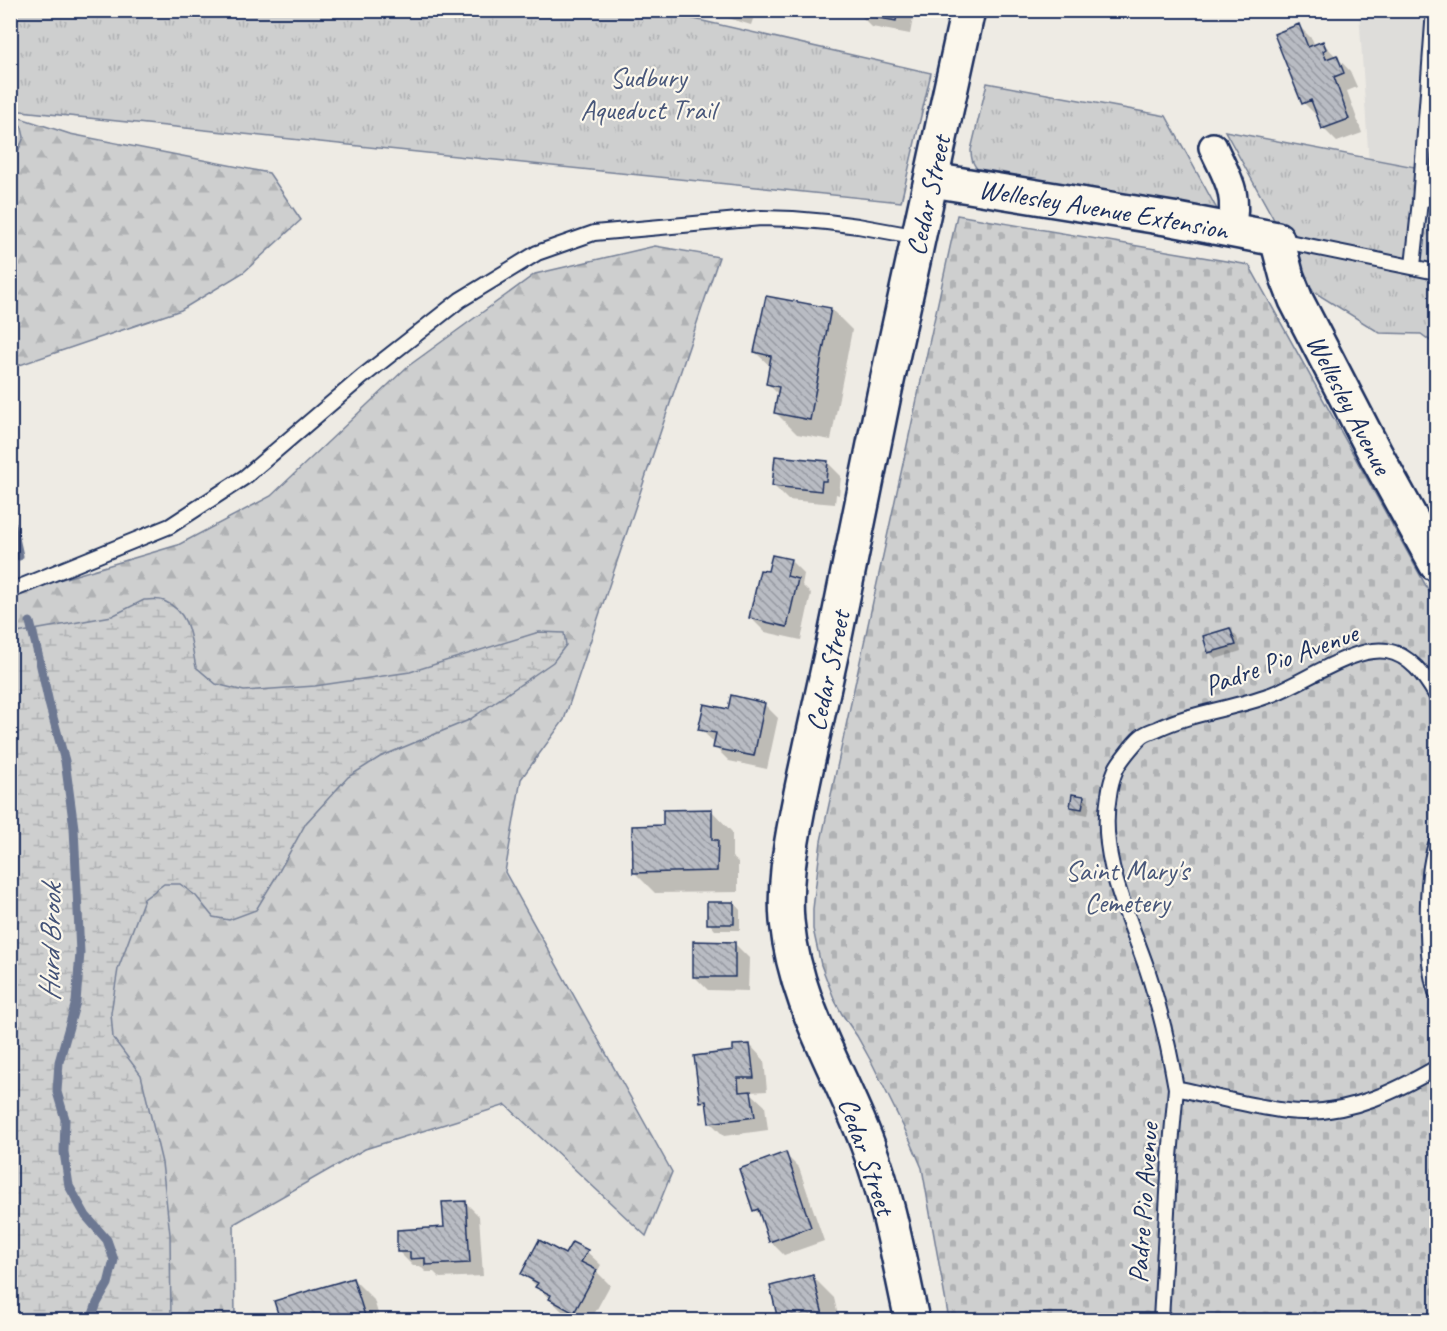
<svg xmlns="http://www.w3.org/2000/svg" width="1447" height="1331" font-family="Caveat,sans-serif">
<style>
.built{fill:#deddda}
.forest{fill:url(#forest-firs);stroke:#747f96;stroke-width:1.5}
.wetland{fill:url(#wetland-marsh);stroke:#747f96;stroke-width:1.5}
.cemetery{fill:url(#cemetery-stones);stroke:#747f96;stroke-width:1.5}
.park{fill:url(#park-tufts);stroke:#747f96;stroke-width:1.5}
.shadow{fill:#0003}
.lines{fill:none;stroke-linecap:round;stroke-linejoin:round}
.stream{stroke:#6d7892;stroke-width:9}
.building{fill:url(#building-back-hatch);stroke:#1b2f5e;stroke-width:1.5}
.service-casing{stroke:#1b2f5e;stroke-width:18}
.minor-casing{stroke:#1b2f5e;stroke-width:32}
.tertiary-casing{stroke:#1b2f5e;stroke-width:38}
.service{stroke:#fbf7ec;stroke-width:14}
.minor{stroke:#fbf7ec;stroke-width:27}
.tertiary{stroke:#fbf7ec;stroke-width:33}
.labels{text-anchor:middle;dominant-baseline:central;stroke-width:4.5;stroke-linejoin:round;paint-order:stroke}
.park-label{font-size:28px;fill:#48577a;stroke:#fbf7ec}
.street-label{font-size:28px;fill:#1b2f5e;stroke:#fbf7ec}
.water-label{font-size:30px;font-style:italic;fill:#445378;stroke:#fbf7ec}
</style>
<defs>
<pattern id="forest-firs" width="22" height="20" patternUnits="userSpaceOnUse" patternTransform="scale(1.5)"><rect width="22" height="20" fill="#cecfcf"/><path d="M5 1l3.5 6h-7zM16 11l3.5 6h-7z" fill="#b0b2b4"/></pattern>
<pattern id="wetland-marsh" width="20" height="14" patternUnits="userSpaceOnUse" patternTransform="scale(1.5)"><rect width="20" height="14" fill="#cecfcf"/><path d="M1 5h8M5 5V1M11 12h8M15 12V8" fill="none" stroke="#b0b2b4"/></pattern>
<pattern id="cemetery-stones" width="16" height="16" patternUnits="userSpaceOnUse" patternTransform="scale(1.5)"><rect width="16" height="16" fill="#cecfcf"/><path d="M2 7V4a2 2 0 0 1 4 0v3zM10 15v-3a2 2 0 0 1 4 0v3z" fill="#b0b2b4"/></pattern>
<pattern id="park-tufts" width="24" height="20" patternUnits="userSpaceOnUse" patternTransform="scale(1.5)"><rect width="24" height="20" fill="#cecfcf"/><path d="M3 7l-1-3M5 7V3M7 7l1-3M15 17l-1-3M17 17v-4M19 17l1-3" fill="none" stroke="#b0b2b4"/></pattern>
<pattern id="building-back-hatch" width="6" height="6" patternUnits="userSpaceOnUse" patternTransform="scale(1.5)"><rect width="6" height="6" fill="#b9bcc3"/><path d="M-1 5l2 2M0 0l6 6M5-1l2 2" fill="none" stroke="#9699a2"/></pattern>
</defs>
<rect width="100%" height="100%" fill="#eeebe4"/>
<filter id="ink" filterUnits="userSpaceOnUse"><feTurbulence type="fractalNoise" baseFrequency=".0167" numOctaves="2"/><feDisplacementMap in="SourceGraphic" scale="12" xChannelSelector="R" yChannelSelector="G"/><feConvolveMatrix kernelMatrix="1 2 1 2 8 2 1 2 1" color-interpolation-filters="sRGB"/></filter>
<g filter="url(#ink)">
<path class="built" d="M1359,11H1436V345L1421,334L1380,333Z"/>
<path class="forest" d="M11,115L70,134L269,173L301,220L244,272L181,310L11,368Z
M655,246L719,257L564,720L521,779L505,872L672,1172L646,1236L506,1105L365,1149L234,1224L235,1320H11V594L178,545L271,496L407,367L535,274Z"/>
<path class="wetland" d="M11,114L22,128L24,137L17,154V164L11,186Z
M144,600C150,600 158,598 164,601C192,613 190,641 196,667L216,684L244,691L315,686L410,672L539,632L564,633L566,645L553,662L469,720L380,757L348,777L306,823L277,875L256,910L229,920L213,917L196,896L180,884H164L144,899L118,969L111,1013L113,1038L141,1075L162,1163L170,1234L171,1320H11V637L17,633L112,616Z"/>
<path class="cemetery" d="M957,215L1249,265L1436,604V1320H949L922,1168L910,1140L872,1063L857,1036L842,1014L835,1001L821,965L813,929V909L821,841Z"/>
<path class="park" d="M11,10L659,11L931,73L901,202L11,110Z
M987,83L1166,116L1219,213L981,173C974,166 971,161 971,150Z
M1225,131L1436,171V345L1421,334L1380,333L1314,292Z"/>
<path class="shadow" d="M712,10H756L751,25L715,14Z
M859,10H927L926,15L914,13L910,34L872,27L858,13Z
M1298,25L1312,39L1315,46L1322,42L1350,71L1357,87L1347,91L1362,133L1337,142L1323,128L1318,117L1304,103Z
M831,309L852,330L831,440L797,434L776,413L779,395L768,384L771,367L755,352Z
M827,462L841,476L839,495L836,494L835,504L788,500L774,486Z
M790,560L804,574L802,585L811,594L801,640L765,632L751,618L770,573Z
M1230,630L1237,637L1241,651L1216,659L1209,652Z
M764,704L778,718L767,769L729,761L715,747L716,744L700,729L729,710Z
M1083,797L1090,804L1088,815L1078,813L1072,807Z
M711,810L732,832V857L738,862V892L655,893L634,872L665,827Z
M734,903L740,910V930H715L709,923Z
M735,944L749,958L748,991L708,990L694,976Z
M750,1045L764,1060L767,1091L750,1092L765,1106L768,1130L724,1136L710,1122L709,1109L701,1101L735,1053Z
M785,1154L799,1168L824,1241L784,1255L770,1241L763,1219L755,1210L741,1170Z
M465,1202L479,1216L483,1276L440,1278L434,1272H426L420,1266H413L399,1252L445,1228Z
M587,1252L601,1265L597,1272L610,1285L591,1320H578L564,1313L523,1273L566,1256Z
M813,1277L834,1298L839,1320H780L771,1287Z
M353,1279L374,1300L380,1320H282L276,1302Z"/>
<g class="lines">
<path class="stream" d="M10,515L19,556
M30,622L40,662L49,703L65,761L74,828L80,953L76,1002L59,1062L57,1092L65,1119L64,1152L69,1186L86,1216L107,1240L114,1260L108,1284L97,1303L91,1320"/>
</g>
<path class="building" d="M857,10H898L896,21L857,14Z
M1299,24L1308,47L1323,41L1326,49L1323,51L1326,59L1337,55L1344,73L1334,77L1349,119L1322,129L1311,100L1302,104L1274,34Z
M766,296L831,308L810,420L774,413L779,387L766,384L771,356L754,352Z
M775,456L828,461L826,481H822L821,491L772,486Z
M772,555L791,559L787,576L798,579L787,627L749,618L760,570L768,571Z
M1230,628L1236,645L1208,653L1203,636Z
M731,695L765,703L754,756L713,748L716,733L698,730L704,704L728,709Z
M1072,794L1084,796L1082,809L1070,807Z
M712,809V840H718L717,871L633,873L632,826L663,825V810Z
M707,902H734V924H707Z
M693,941L735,942V977H693Z
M750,1044L754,1078H738L739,1092L751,1091L755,1117L709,1123L706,1101L700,1102L694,1056L733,1051V1045Z
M786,1152L811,1227L769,1242L758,1209L753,1211L739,1169Z
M466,1201L470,1263L425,1265V1258L410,1259V1252H397V1230L444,1227L442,1202Z
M539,1240L565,1254L572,1242L588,1250L581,1262L597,1270L574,1313L549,1299L551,1295L535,1287L538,1283L521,1274Z
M813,1275L824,1319L833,1317L834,1320H777H778L770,1286Z
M353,1278L366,1319L280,1320L274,1301Z"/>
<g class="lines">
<defs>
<path id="service" d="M1420,201L1436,195
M1279,240L1436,272
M1413,266L1420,201L1434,10
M10,591L170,526L245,477L362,377L460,300L537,253L594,233L761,218L793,219L827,222L858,226L919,237
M1436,844C1425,879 1425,958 1436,992
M1176,1088C1169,1048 1160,1008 1147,969C1128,913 1098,857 1109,795C1110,787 1113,776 1116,769C1119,762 1135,742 1141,737C1145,733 1152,731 1157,729C1193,712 1233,709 1270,695C1302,684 1354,645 1387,651C1410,655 1425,676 1436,695
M1161,1320L1170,1157L1176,1088C1203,1094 1230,1101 1257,1106C1274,1109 1291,1113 1307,1112C1355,1111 1396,1091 1436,1068"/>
<path id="minor" d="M1213,147C1228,180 1239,192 1231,230"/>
<g id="tertiary">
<path id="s1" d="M932,180L1172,219L1277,239L1287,277L1296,300L1376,455L1436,564"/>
<path id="s2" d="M912,1320C899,1261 889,1200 867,1143C838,1067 795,1004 787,921C784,885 790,849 797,813C808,756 822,698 834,641C851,559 867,477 884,395C911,266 941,139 968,10"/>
</g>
</defs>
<use href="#service" class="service-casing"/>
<use href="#minor" class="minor-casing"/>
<use href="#tertiary" class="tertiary-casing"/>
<use href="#service" class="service"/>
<use href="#minor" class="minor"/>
<use href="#tertiary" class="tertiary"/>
</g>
</g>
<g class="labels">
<g class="park-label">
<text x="648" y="77">Sudbury<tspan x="648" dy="32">Aqueduct Trail</tspan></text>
<text x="1127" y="870">Saint Mary's<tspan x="1127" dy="32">Cemetery</tspan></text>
</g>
<g class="street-label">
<text stroke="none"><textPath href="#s2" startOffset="1160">Cedar Street</textPath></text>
<text stroke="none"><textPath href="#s1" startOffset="174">Wellesley Avenue Extension</textPath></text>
<text stroke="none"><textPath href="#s1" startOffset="531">Wellesley Avenue</textPath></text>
<text transform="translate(1281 659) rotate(-20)">Padre Pio Avenue</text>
<text stroke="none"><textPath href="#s2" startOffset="674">Cedar Street</textPath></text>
<text transform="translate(867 1156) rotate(71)">Cedar Street</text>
<text transform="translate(1143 1203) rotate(-86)">Padre Pio Avenue</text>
</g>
<g class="water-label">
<text transform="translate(50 943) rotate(-89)">Hurd Brook</text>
</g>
</g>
<rect width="1447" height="1331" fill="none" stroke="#fbf7ec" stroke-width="36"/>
<rect x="18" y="18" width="1411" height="1295" fill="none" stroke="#1b2f5e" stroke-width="2" filter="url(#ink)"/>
</svg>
